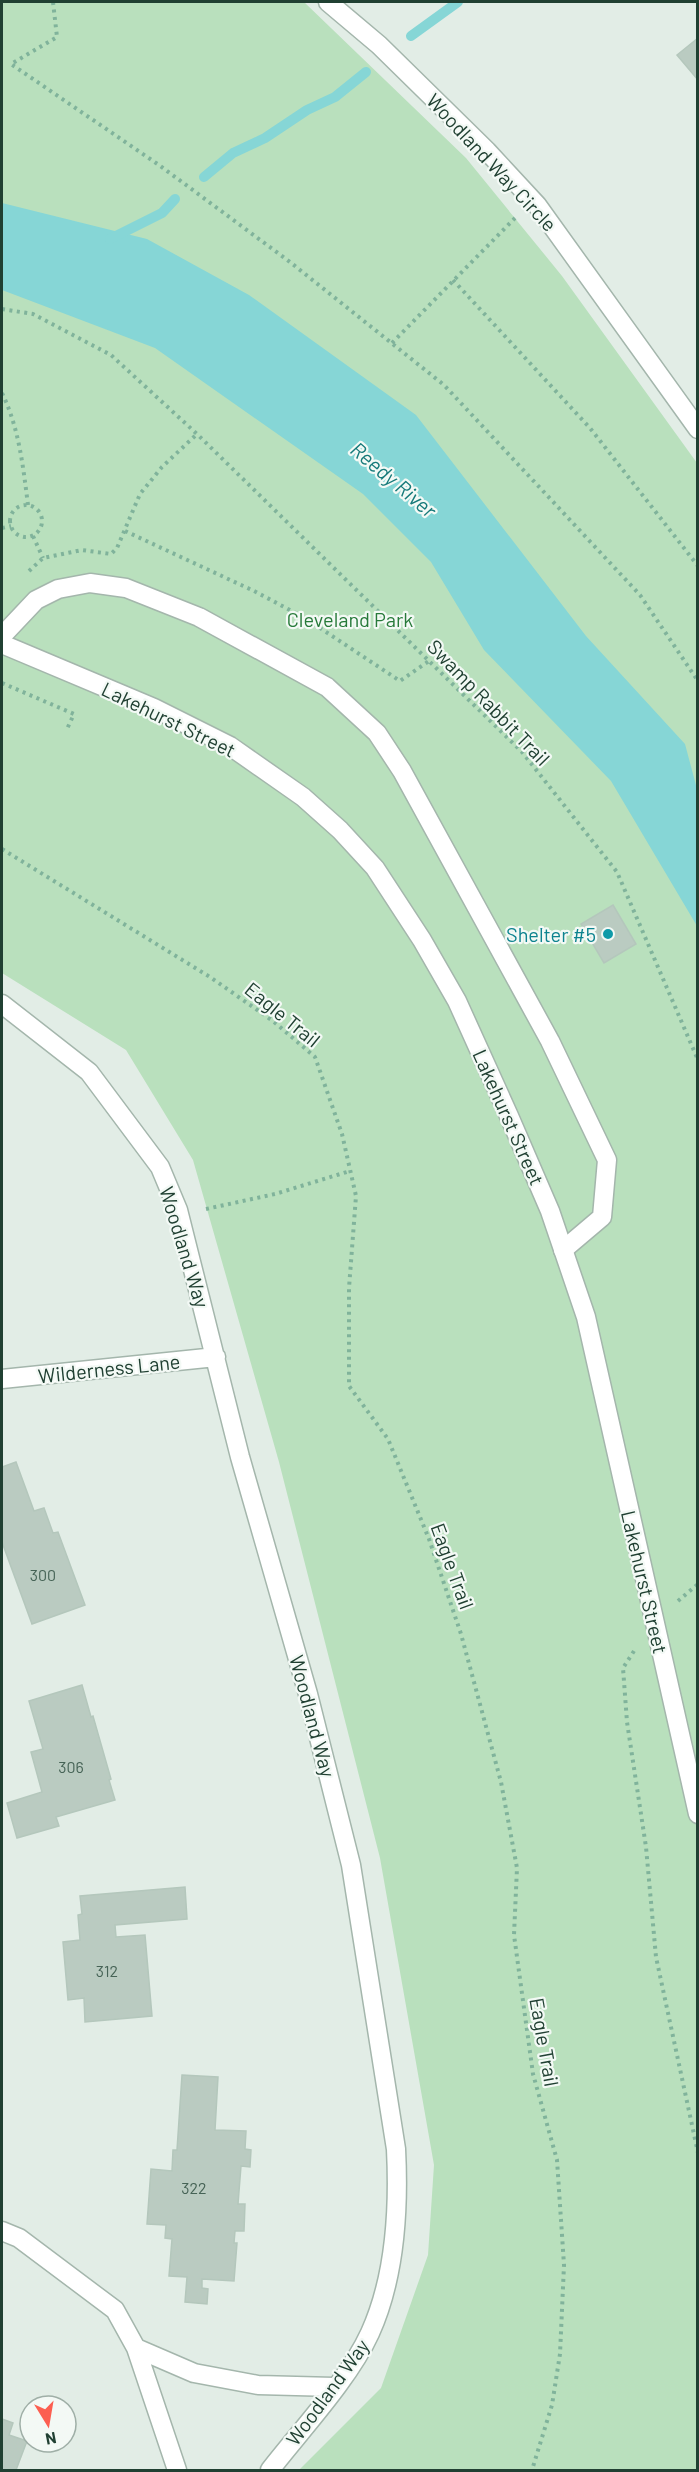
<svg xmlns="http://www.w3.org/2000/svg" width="699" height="2472" font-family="Barlow,sans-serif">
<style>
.green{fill:#b9e0bd}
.water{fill:#86d6d6}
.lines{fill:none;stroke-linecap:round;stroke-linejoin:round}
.stream{stroke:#86d6d6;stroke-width:10}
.building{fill:#bacbc1;stroke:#b4c7bc;stroke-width:1.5}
.service-casing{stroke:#a4b6ac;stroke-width:21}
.minor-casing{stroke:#a4b6ac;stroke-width:21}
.path{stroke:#80b39b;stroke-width:4;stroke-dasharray:3 4.5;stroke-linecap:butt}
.service{stroke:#fff;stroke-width:18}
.minor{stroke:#fff;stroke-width:18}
.culture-dot{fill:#0f9aa8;stroke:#f3f9f5;stroke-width:2}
.labels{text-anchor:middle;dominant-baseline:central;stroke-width:4.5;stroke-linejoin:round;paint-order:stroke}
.number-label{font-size:16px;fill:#466356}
.street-label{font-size:20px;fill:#204032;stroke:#f3f9f5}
.park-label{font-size:20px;fill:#277a3a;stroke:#f3f9f5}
.culture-label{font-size:20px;fill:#0d838f;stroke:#f3f9f5;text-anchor:end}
.water-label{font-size:21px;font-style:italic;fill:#167a7a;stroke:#f3f9f5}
</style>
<rect width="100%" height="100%" fill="#e2ede6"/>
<path class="green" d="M2,2H304L466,158L562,276L697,463V2470H299L381,2388L428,2255L434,2165L380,1858L279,1462L193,1160L126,1050L2,973Z"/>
<path class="water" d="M2,203L147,239L249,295L416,415L586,636L685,744L697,789V926L611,781L484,650L431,562L363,494L155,348L2,290Z"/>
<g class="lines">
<path class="stream" d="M411,36L458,2
M204,177L233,153L265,138L307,110L335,97L366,72
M110,239L162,213L175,199"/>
</g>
<path class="building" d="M698,38V80L677,55Z
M613,905L636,944L604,963L581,924Z
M16,1462L34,1511L44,1508L53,1533L58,1532L85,1605L32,1624L2,1542V1467Z
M82,1685L91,1717L93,1716L111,1779L109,1780L115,1800L56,1817L59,1826L17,1838L7,1803L42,1792L31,1752L43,1749L29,1701Z
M185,1887L187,1919L115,1925L116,1937L145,1935L152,2016L85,2022L84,1998L68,2000L63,1942L80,1940L78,1915L82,1914L80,1896Z
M182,2075L218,2077L215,2130L246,2131L245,2149L251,2150L250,2167L241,2166L238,2204H245L244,2231H235L234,2243H237L234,2281L202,2279V2288L208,2289L207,2304L185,2302L187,2277L169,2276L172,2239L165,2238L166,2225L147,2224L151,2169L172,2171L173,2150H177Z
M2,2419L13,2423L9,2435L27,2441L16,2470H2Z"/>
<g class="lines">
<defs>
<path id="service" d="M2,636L36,600L58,589L90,583L126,588L199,617L327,687L377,733L402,771L550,1041L607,1160L602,1217L563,1250"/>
<path id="minor" d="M328,2L379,45L487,151L537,205L698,429
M2,644L154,708L230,746L303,797L340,830L375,868L422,940L457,1001L509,1116L550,1211L586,1317L698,1814
M2,1004L89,1072L160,1167L178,1210L240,1457L308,1694L351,1865L396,2149C399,2208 395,2278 370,2333C349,2379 301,2430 270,2470
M2,1379L216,1357
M2,2231L19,2238L115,2310L136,2348L177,2470
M136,2348L194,2373L258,2385L334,2387"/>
</defs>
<use href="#service" class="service-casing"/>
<use href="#minor" class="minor-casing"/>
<path class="path" d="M53,2L57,37L11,64L159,165L290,262L444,385L640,595L698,681
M453,280L590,428L698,566
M2,309L33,314L111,355L197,434L522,752L617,872L698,1060
M392,343L515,218
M2,393C19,428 23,466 28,505
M10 521a16 16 0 1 1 32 0a16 16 0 1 1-32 0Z
M2,528L11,526
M125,531L254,591L305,618L400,681L429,661
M33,536L43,558
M29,571L43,558L82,550L111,554L117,548L140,494L162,467L197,434
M2,683L74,714L67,729
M2,849L210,977L273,1021L315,1057L342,1134L356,1196L349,1288V1386L388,1439L429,1539L461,1634L501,1782L517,1868L514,1935L533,2074L557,2160L564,2265L560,2354L552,2405L532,2470
M206,1209L275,1194L350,1171
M678,1601L698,1584
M634,1651L623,1668L627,1722L646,1847L656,1957L698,2153"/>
<use href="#service" class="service"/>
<use href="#minor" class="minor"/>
</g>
<circle class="culture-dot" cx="608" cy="934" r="6"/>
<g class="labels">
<g class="number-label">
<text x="43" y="1574">300</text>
<text x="71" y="1766">306</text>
<text x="107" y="1970">312</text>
<text x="194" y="2187">322</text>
</g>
<g class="street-label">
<text transform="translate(492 162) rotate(47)">Woodland Way Circle</text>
<text transform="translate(489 702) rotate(46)">Swamp Rabbit Trail</text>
<text transform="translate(169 719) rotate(26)">Lakehurst Street</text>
<text transform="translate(283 1014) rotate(39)">Eagle Trail</text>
<text transform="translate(509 1117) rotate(66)">Lakehurst Street</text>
<text transform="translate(185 1247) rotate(73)">Woodland Way</text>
<text transform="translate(109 1368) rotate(-6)">Wilderness Lane</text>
<text transform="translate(453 1566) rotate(70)">Eagle Trail</text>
<text transform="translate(645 1582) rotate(77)">Lakehurst Street</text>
<text transform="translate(313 1716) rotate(75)">Woodland Way</text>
<text transform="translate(545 2042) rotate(80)">Eagle Trail</text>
<text transform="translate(327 2392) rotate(-54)">Woodland Way</text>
</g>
<g class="park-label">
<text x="350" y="619">Cleveland Park</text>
</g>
<g class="culture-label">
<text x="596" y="934">Shelter #5</text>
</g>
<g class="water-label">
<text transform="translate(394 479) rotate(40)">Reedy River</text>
</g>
</g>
<rect width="699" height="2472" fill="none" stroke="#204032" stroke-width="6"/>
<g transform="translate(48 2424) rotate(169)"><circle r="28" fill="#f3f9f5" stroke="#9fafa7" stroke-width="1.5"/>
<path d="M0-4.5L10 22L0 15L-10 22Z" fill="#fc5f51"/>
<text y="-9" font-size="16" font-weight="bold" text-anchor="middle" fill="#204032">N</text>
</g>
</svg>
